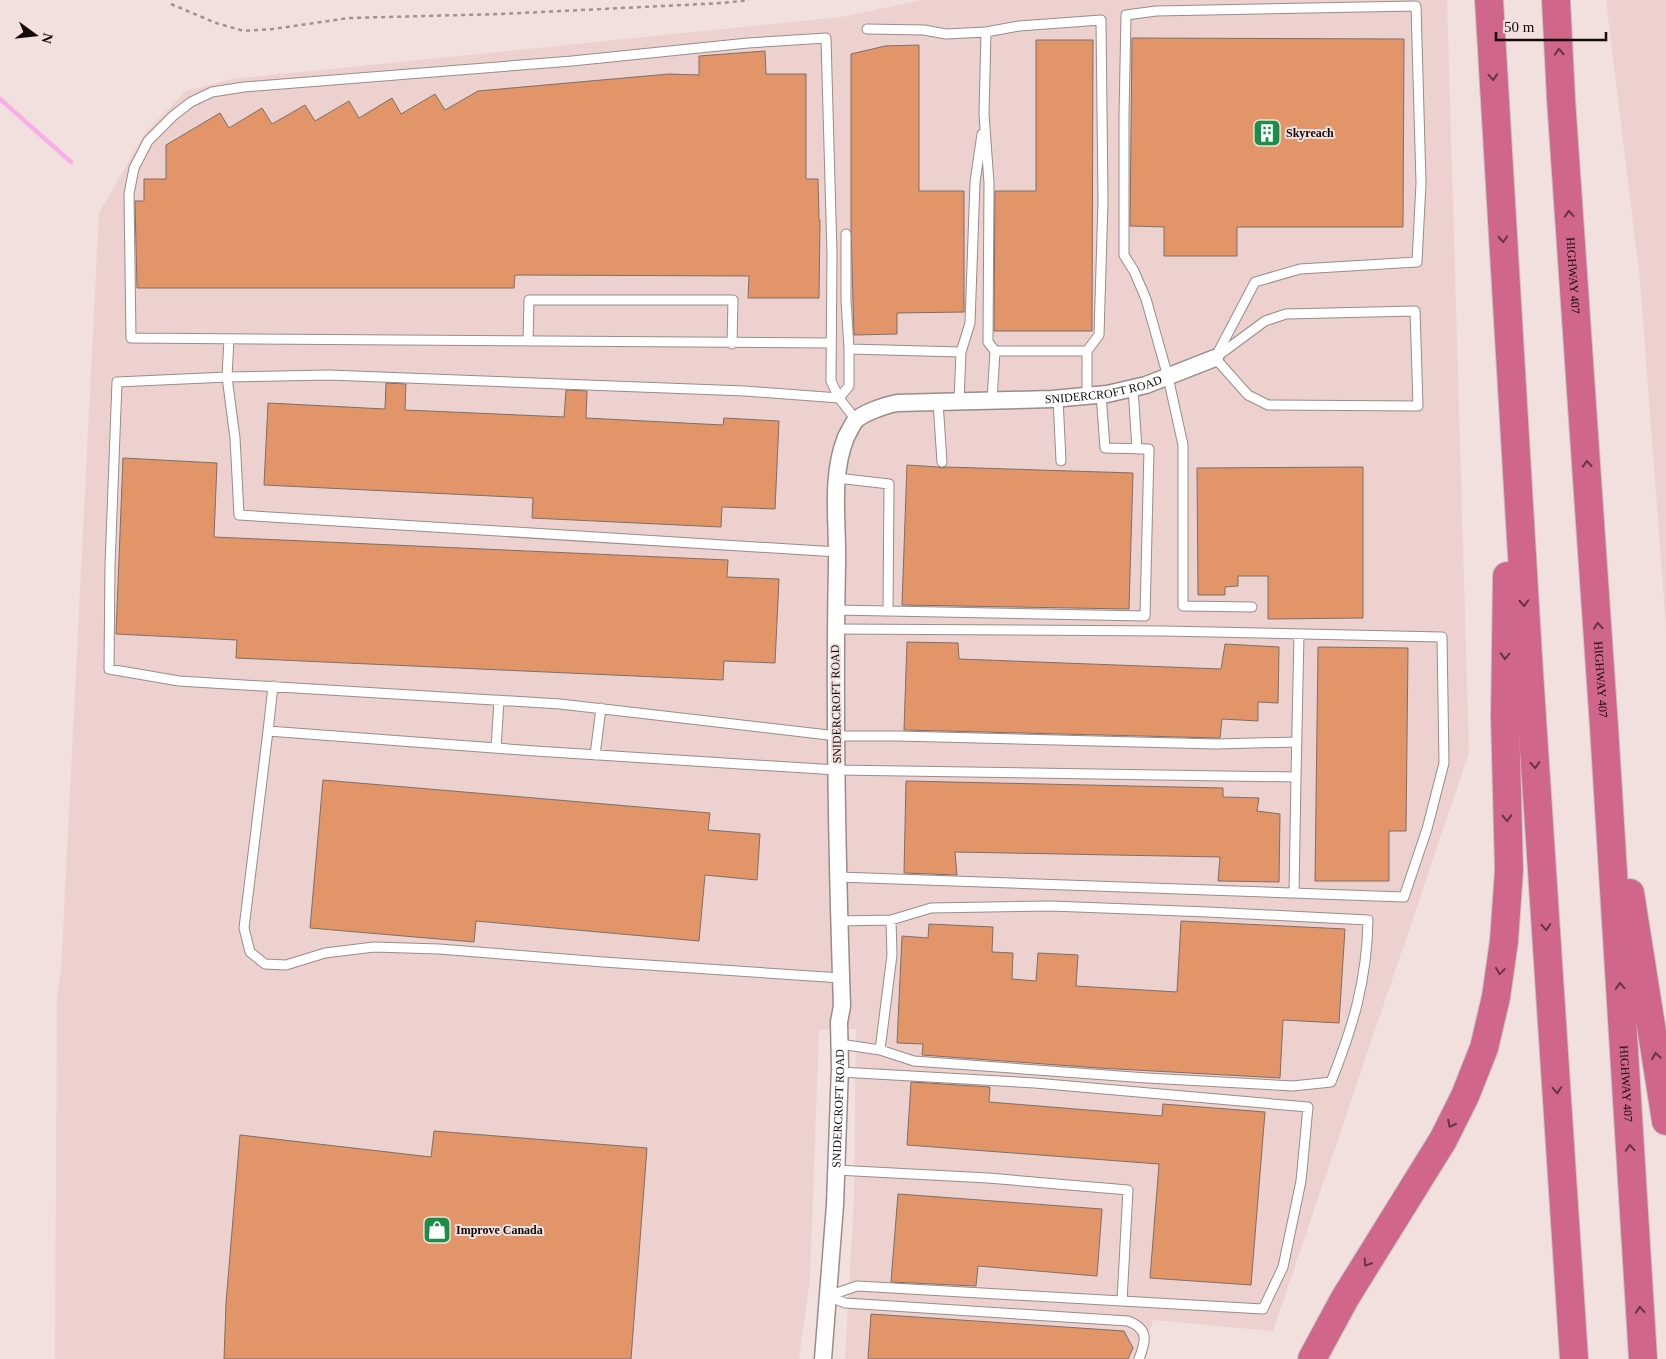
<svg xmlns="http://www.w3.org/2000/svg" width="1666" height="1359" font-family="Georgia,serif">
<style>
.built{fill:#ecd1ce}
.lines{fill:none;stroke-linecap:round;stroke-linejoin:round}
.stream{stroke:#f8afe6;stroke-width:4.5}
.building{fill:#e29568;stroke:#7c6f68}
.service-casing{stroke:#9b8b89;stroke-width:11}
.minor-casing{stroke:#9b8b89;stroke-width:19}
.motorway-casing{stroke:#c6c4c4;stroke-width:30}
.path{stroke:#9f9291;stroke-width:2.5;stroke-dasharray:4 4;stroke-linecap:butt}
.service{stroke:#fff;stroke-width:9}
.minor{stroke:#fff;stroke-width:16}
.motorway{stroke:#d06689;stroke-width:28}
.oneway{stroke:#673444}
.labels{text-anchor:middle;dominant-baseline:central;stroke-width:4;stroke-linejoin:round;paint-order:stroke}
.poi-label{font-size:12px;font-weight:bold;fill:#110b0b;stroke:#f2e0de;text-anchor:start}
.street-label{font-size:12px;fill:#110b0b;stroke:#f2e0de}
</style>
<rect width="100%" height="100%" fill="#f2e0de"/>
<path class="built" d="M922,0H1447L1469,753L1273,1331L1153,1320L1141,1359H845L854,1199L856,1029L819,1030L810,1279L799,1359H55L57,998L61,971L99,213L145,133L186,91L232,79L841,17Z
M1606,0H1666V627L1640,281Z"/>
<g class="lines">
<path class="stream" d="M0,99L71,162"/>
</g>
<path class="building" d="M1132,38L1404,39L1403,227H1237V256H1164V227L1130,226Z
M1036,40H1093L1092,331H994L995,191H1036Z
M919,45V191H964V312L897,313V334L854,335L851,230V54L885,46Z
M765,51L766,74H806V179H818L819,220H820L819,298H748L749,276L515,275L514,288H137L135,201H144V179H166V145L220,113L229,128L262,108L272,124L305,105L315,121L349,101L359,118L392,98L401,114L435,94L445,110L478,91L669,74L699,75V56Z
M386,383L406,384L405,410L564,417L566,390L587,391L586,418L723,425L724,418L779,421L775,509L722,507L721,527L532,518L533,498L264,485L268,403L385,409Z
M123,458L217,463L214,537L728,560L727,577L779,579L775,663L724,661L723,680L236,658L237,640L116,634Z
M907,465L938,467L942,468L946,467L1133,473L1129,609L902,605Z
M1363,467V618L1268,619V576H1238V586L1225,587V595H1198L1197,468Z
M907,642L958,643L959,659L1221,669L1225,644L1279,647L1278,703L1258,702V721L1222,719L1220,738L904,730Z
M1318,647L1408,648L1406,831H1389V881H1315Z
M323,780L710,813L708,830L760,834L757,880L705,875L699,941L476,921L474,942L310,928Z
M906,781L1223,788V797L1259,798L1257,811L1280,814L1279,882L1218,881L1220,857L955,852L957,875L904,873Z
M1181,921L1345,929L1339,1023L1283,1020L1280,1078L1099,1068L922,1055L923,1044L897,1043L902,936L928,938L929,924L993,927L992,952L1013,953L1012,979L1036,981L1038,953L1078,955L1076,986L1177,992Z
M911,1082L990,1087L989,1102L1162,1116L1163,1104L1265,1112L1251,1285L1150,1278L1159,1164L907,1145Z
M434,1131L647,1148L631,1359H224L226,1303L240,1135L431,1157Z
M898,1194L1102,1209L1097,1276L978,1266L976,1286L891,1282Z
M871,1314L1124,1331L1133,1348L1128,1359H868Z"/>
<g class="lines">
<defs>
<path id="service" d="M867,29L924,30L946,34L986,32L1019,26L1101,20L1103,201L1099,335L1087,351
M986,32L984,114L989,183L988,342L995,351
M846,234V300L849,349
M1415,311L1418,406L1268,405L1248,395L1215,358L1265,321L1286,314Z
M229,339L227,377L329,375L745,391L839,398
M528,341L529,300H733L732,344
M831,343L131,338L129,194L134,168L148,141L173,116L191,102L212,92L244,87L572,61L748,43L826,38L832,254L831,381L839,398
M961,352L970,323L975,182L982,134
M1215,358L1255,282L1300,269L1417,262L1421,183L1416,6L1156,11L1126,15L1124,115V255L1134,271L1146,299L1168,377L1183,445V606L1252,607
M1133,388L1137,449
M1058,398L1061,461
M992,401L995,351H1087V396
M938,402L942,462
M856,420L839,398L849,386V349L961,352L959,402
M838,552L239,515L235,438L227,377L117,382L110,565L109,669L179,681L560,704L837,736H898L1216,744L1297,742
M836,610L888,611L889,484L837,478
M888,611L1145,616L1149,449L1105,448L1101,394
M836,629L1164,631L1442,637L1444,763L1427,829L1404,897L838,877
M268,731L273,686
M496,748L499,700
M595,755L601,708
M1296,777L1299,634
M839,921L891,920L931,908L1051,906L1208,912L1368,920C1367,980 1353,1027 1331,1082L1293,1086L1147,1078L914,1061L880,1050L840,1044
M841,978L603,962L439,949L374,947L325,953L286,965L265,964L250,952L244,928L268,731L535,751L837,770L1296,777L1294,893
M880,1050L892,955L891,920
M836,1170L988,1178L1128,1190L1122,1301
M828,1296L857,1286L1263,1309L1283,1267L1301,1181L1308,1107L1035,1083L840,1072
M828,1296L845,1303L1128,1321C1149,1329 1146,1341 1139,1359"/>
<g id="minor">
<path id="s1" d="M823,1359L835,1205L840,1067L839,1022L842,1006C837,859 834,711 837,564C838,522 830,477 846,437C849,432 852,425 855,421C862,413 886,405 897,403L1052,399L1107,394L1146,385L1215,358"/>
</g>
<g id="motorway">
<path d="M1489,0L1528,657L1574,1359"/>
<path id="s2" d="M1556,0L1561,99L1604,727L1643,1359"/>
<path d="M1630,893L1666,1121"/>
<path d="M1312,1359L1345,1298L1443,1140L1465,1096L1484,1048L1496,997L1504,941L1509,870L1505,717L1507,576"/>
</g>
</defs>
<use href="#service" class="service-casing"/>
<use href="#minor" class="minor-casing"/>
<use href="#motorway" class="motorway-casing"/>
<path class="path" d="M171,4L216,23L244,31L273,29L349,18L501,14L723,3L749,0"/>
<use href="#service" class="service"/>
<use href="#minor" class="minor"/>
<use href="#motorway" class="motorway"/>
</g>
<defs><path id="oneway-chevron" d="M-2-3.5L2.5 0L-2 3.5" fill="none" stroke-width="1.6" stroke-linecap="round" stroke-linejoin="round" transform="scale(1.25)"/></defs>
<g class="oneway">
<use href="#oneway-chevron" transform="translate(1559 52) rotate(-93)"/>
<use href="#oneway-chevron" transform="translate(1493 77) rotate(86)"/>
<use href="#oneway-chevron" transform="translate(1569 214) rotate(-94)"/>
<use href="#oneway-chevron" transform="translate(1503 239) rotate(87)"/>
<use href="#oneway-chevron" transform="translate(1587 464) rotate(-94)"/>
<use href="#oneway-chevron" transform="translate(1524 603) rotate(87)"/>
<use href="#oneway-chevron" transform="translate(1598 626) rotate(-94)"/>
<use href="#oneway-chevron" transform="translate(1505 656) rotate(91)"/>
<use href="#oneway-chevron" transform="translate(1535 765) rotate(86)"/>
<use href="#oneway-chevron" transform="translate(1507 818) rotate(89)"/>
<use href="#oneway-chevron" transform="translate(1546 927) rotate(86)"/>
<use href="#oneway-chevron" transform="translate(1500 971) rotate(98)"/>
<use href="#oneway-chevron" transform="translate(1620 986) rotate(-94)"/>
<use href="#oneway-chevron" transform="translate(1656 1056) rotate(-99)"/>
<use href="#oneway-chevron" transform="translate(1557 1090) rotate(86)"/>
<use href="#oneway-chevron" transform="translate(1451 1124) rotate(117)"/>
<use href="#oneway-chevron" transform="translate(1630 1148) rotate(-94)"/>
<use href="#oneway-chevron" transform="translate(1367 1263) rotate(122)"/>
<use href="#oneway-chevron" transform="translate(1640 1310) rotate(-94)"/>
</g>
<defs>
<symbol id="building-square" viewBox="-11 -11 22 22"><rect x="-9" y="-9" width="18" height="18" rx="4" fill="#1b8e48" stroke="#f2e0de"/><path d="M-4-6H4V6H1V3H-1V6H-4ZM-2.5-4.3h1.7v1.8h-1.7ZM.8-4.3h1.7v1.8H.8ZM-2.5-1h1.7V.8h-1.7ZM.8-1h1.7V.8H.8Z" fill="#fff"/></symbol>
<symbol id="shop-square" viewBox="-11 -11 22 22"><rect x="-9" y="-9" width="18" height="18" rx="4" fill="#1b8e48" stroke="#f2e0de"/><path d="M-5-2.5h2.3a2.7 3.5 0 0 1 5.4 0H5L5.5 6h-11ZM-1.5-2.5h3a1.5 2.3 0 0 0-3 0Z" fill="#fff"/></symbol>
</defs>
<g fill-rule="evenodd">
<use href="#building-square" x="1251" y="117" width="32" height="32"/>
<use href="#shop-square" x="421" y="1214" width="32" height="32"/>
</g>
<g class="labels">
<g class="poi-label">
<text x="1286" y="133">Skyreach</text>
<text x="456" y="1230">Improve Canada</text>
</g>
<g class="street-label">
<text stroke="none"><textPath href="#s2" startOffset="276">HIGHWAY 407</textPath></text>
<text stroke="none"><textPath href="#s1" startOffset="1196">SNIDERCROFT ROAD</textPath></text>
<text stroke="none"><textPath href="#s2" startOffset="681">HIGHWAY 407</textPath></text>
<text transform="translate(836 704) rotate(-91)">SNIDERCROFT ROAD</text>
<text stroke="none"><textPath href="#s2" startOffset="1086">HIGHWAY 407</textPath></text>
<text stroke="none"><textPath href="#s1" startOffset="251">SNIDERCROFT ROAD</textPath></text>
</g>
</g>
<g transform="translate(35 35) rotate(105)" stroke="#f2e0de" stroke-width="4" paint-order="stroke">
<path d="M0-4L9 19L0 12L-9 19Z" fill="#110b0b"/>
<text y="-8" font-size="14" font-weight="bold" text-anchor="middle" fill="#110b0b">N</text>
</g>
<path d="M1496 32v8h110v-8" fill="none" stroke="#110b0b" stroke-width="2.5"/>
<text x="1504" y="32" font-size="15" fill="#110b0b" stroke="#f2e0de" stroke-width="4" paint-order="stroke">50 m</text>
</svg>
